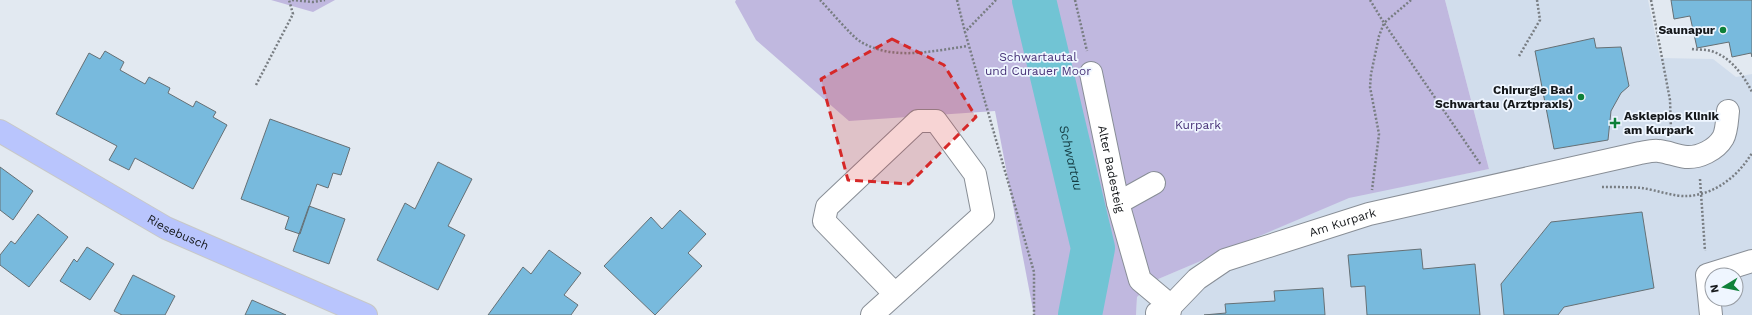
<svg xmlns="http://www.w3.org/2000/svg" width="1752" height="315" font-family="'Work Sans',sans-serif">
<style>
.built{fill:#d1ddec;fill-rule:evenodd}
.green{fill:#c0b8df}
.lines{fill:none;stroke-linecap:round;stroke-linejoin:round}
.river{stroke:#71c4d4;stroke-width:44}
.building{fill:#78badd;stroke:#667075}
.minor-casing{stroke:#888e96;stroke-width:24}
.major-casing{stroke:#c7c8c8;stroke-width:24}
.path{stroke:#787d82;stroke-width:2.5;stroke-dasharray:2 2;stroke-linecap:butt}
.minor{stroke:#fff;stroke-width:22}
.major{stroke:#b9c5fd;stroke-width:22}
.marked{fill:#d62828;fill-opacity:0.2;stroke:#d62828;stroke-width:3;stroke-dasharray:8 5;stroke-linejoin:round}
.poi-dot{fill:#0f8139;stroke:#eff6ff;stroke-width:1.5}
.labels{text-anchor:middle;dominant-baseline:central;stroke-width:3.5;stroke-linejoin:round;paint-order:stroke}
.poi-label{font-size:12px;font-weight:bold;fill:#15181b;stroke:#eff6ff;text-anchor:end}
.park-label{font-size:12px;fill:#473277;stroke:#eff6ff}
.street-label{font-size:12px;fill:#15181b;stroke:#eff6ff}
.water-label{font-size:13px;font-style:italic;fill:#163e45;stroke:#eff6ff}
</style>
<rect width="100%" height="100%" fill="#e2e9f1"/>
<path class="built" d="M1445,0H1648L1660,58L1713,59L1736,77L1752,74V315H1136L1137,297L1156,280L1349,197L1489,169ZM1712,275H1736V299H1712Z"/>
<path class="green" d="M271,0H335L313,12Z
M736,0H1445L1489,169L1349,198L1156,280L1137,297L1136,315H1034L995,111L849,121L756,40L735,2Z"/>
<g class="lines">
<path class="river" id="s1" d="M1034,0L1093,248L1080,315"/>
</g>
<path class="building" d="M1671,0H1752V57L1751,53L1732,57L1729,42L1697,48L1690,16L1674,19Z
M1594,38L1596,48L1621,47L1629,86L1621,93L1611,111L1608,140L1554,149L1535,51Z
M105,51L124,62L120,70L145,84L149,77L170,88L168,93L193,107L196,101L216,112L213,117L227,125L193,189L135,158L129,170L109,160L117,146L56,114L89,53L100,59Z
M270,119L350,148L341,175L333,173L328,188L317,184L300,234L285,229L289,217L241,199Z
M438,162L472,179L448,226L465,235L438,290L377,260L405,203L415,209Z
M0,167L33,191L13,220L0,210Z
M309,206L345,219L329,264L293,251Z
M680,210L706,234L688,253L702,266L655,315L604,266L651,217L662,229Z
M1642,212L1654,288L1564,307L1558,315H1504L1501,284L1551,222Z
M38,214L68,237L29,287L0,265V255L11,241L15,244Z
M87,247L114,264L90,300L60,281L74,259L77,262Z
M1421,249L1423,269L1475,264L1480,315H1367L1365,286L1351,287L1348,255Z
M549,250L581,273L564,295L578,305L571,315H488L523,267L531,274Z
M133,275L175,296L165,315H122L114,311Z
M1323,288L1325,315H1204L1226,313L1225,304L1275,301L1274,291Z
M252,300L286,315H245Z"/>
<g class="lines">
<defs>
<g id="minor">
<path id="s2" d="M1091,73L1118,203L1140,280L1171,306L1157,313"/>
<path d="M1118,203L1154,183"/>
<path d="M872,315L983,215L975,174L936,121H918L827,207L824,221L895,294"/>
<path id="s3" d="M1169,315L1171,306L1197,279L1225,260L1369,214L1640,153C1646,152 1653,150 1659,151C1668,152 1677,156 1686,157C1699,158 1716,150 1723,138C1727,131 1727,119 1728,111"/>
<path d="M1711,315L1707,275L1752,261"/>
</g>
<g id="major">
<path id="s4" d="M0,131L166,228L366,315"/>
</g>
</defs>
<use href="#minor" class="minor-casing"/>
<use href="#major" class="major-casing"/>
<path class="path" d="M292,0L313,2L325,0
M820,0C830,10 851,36 861,42C894,61 932,51 968,46
M957,0L965,32
M996,0L965,32L1034,272V315
M1075,0L1087,51
M1370,0L1384,23L1379,36L1371,74L1370,87L1379,134L1372,190
M1411,0L1384,23L1481,165
M1651,0L1670,100L1671,130
M1692,49C1699,50 1707,49 1714,52C1731,58 1744,76 1752,92
M1519,56L1540,20L1537,0
M256,85L293,14L289,0
M1700,179L1705,251
M1602,187C1615,187 1629,187 1642,188C1656,190 1675,197 1688,196C1716,194 1738,176 1752,153"/>
<use href="#minor" class="minor"/>
<use href="#major" class="major"/>
</g>
<path class="marked" d="M892,39L944,65L976,117L909,184L848,180L821,79Z"/>
<g class="poi-dot">
<circle cx="1723" cy="30" r="4"/>
<circle cx="1581" cy="97" r="4"/>
<path d="M1613 117h4v4h4v4h-4v4h-4v-4h-4v-4h4z"/>
</g>
<g class="labels">
<g class="poi-label">
<text x="1715" y="30">Saunapur</text>
<text x="1573" y="90">Chirurgie Bad<tspan x="1573" dy="14">Schwartau (Arztpraxis)</tspan></text>
<text x="1624" y="116" text-anchor="start">Asklepios Klinik<tspan x="1624" dy="14">am Kurpark</tspan></text>
</g>
<g class="park-label">
<text x="1038" y="57">Schwartautal<tspan x="1038" dy="14">und Curauer Moor</tspan></text>
<text x="1198" y="125">Kurpark</text>
</g>
<g class="street-label">
<text stroke="none"><textPath href="#s2" startOffset="98">Alter Badesteig</textPath></text>
<text stroke="none"><textPath href="#s3" startOffset="204">Am Kurpark</textPath></text>
<text stroke="none"><textPath href="#s4" startOffset="205">Riesebusch</textPath></text>
</g>
<g class="water-label">
<text stroke="none"><textPath href="#s1" startOffset="162">Schwartau</textPath></text>
</g>
</g>
<g transform="translate(1724 287) rotate(260)"><circle r="19" fill="#eff6ff" stroke="#989da4"/>
<path d="M0-3L7 15L0 10L-7 15Z" fill="#0f8139"/>
<text y="-6" font-size="11" font-weight="bold" text-anchor="middle" fill="#15181b">N</text>
</g>
</svg>
